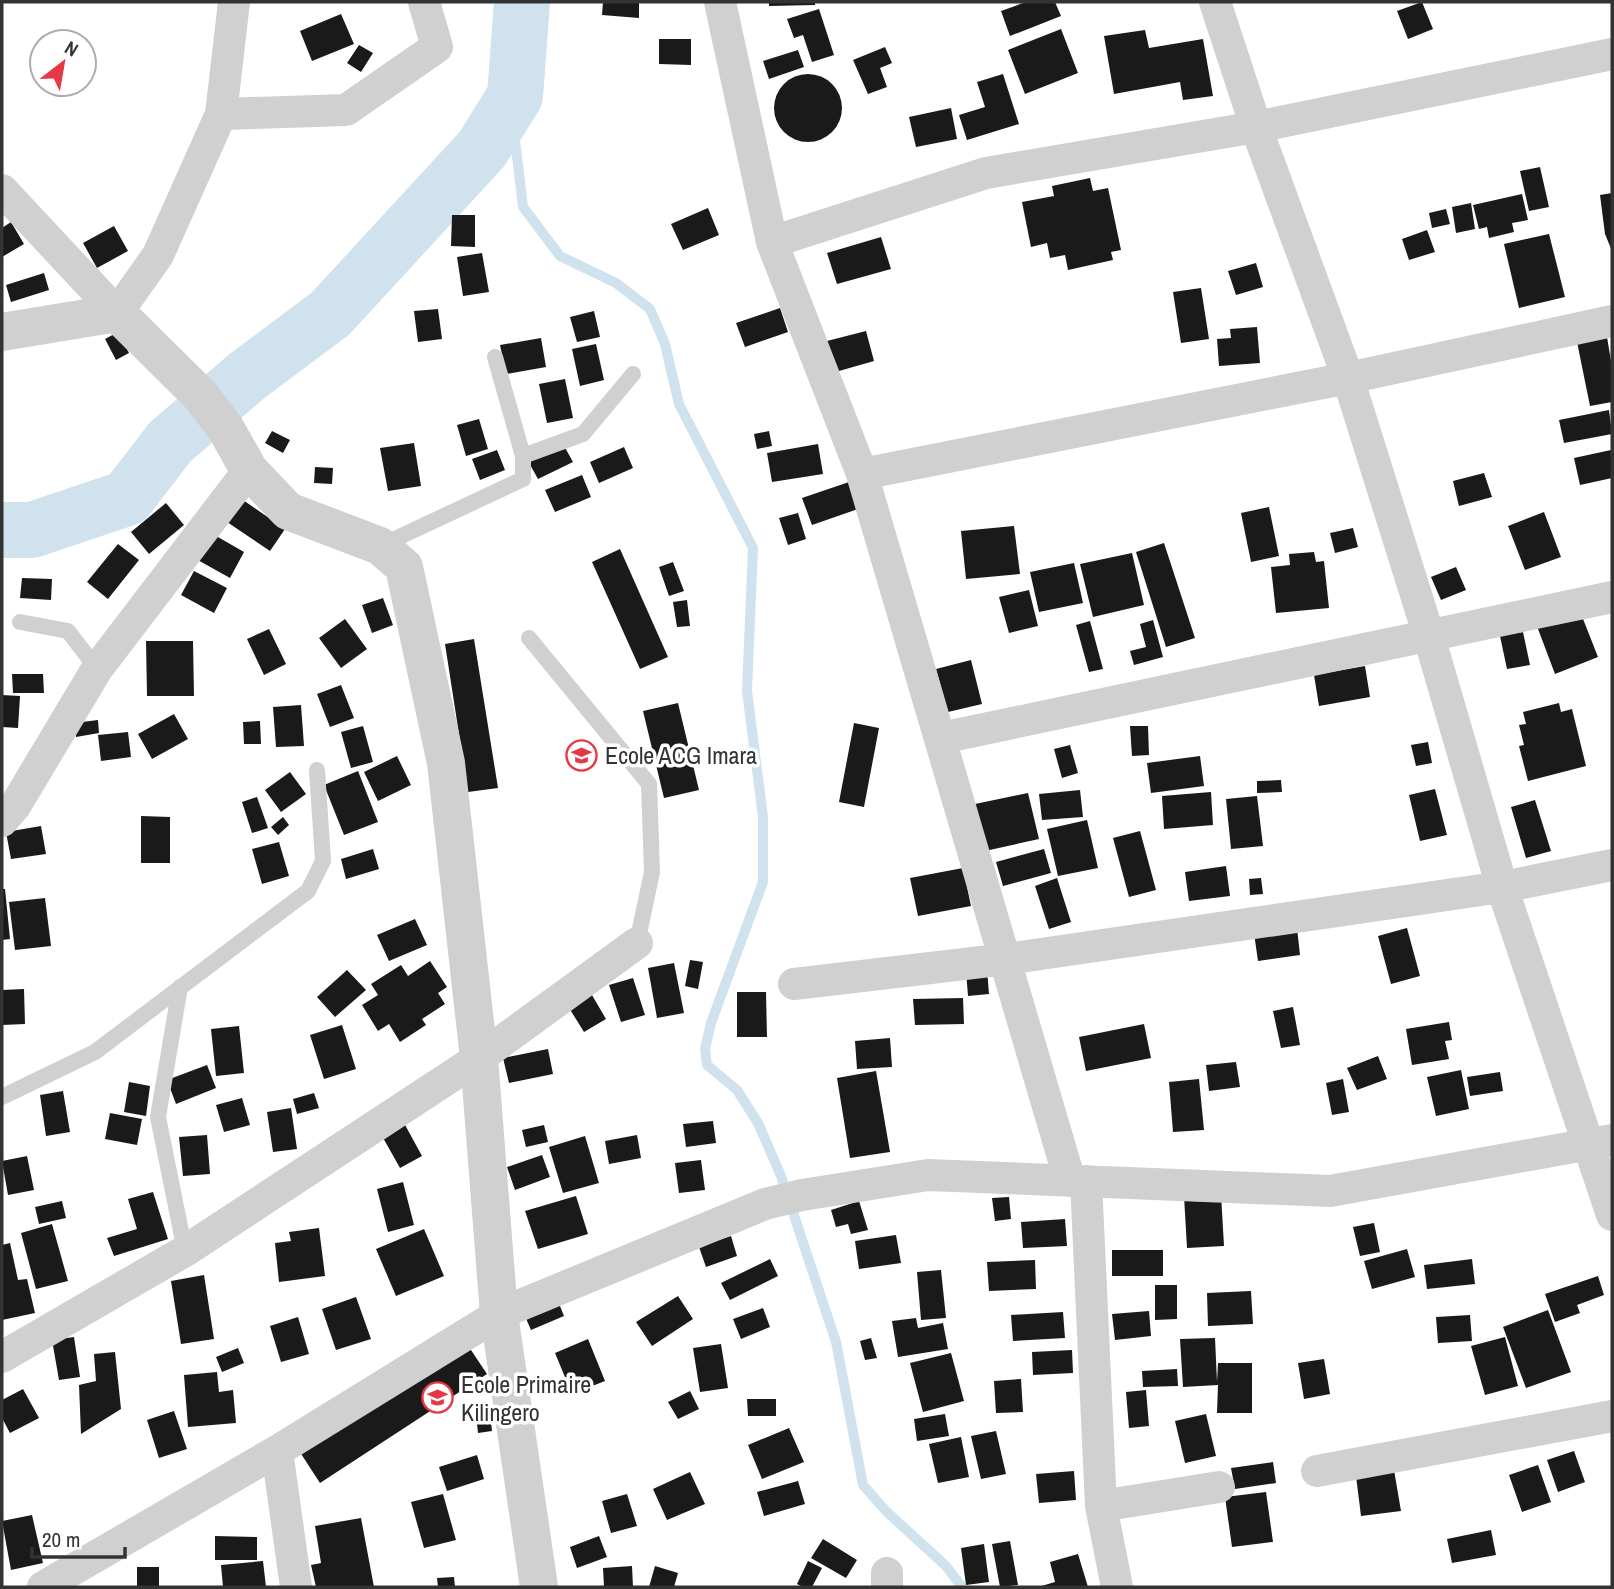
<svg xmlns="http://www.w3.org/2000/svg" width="1614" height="1589" font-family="'Archivo Narrow',sans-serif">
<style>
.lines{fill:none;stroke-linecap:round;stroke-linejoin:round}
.stream{stroke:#cfe2ee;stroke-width:10}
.river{stroke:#cfe2ee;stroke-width:56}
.building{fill:#1a1a1a}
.service{stroke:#d0d0d0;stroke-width:16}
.minor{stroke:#d0d0d0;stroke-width:32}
.tertiary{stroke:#d0d0d0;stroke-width:38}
.labels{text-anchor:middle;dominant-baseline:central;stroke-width:7;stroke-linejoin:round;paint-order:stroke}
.poi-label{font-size:24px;fill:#333;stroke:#fff;text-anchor:start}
</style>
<rect width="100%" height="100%" fill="#fff"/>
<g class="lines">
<path class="stream" d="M515,96V140L523,207L560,256L616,283L650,309L665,344L679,404L753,548L747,691L763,817V882L711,1023L705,1049L707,1065L737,1090L758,1123L781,1176L836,1342L863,1485L887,1512L946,1566L962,1587"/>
<path class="river" d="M2,530H32L127,498L170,442L247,376L330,314L482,149L515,96L522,2"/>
</g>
<path class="building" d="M603,2H639V18L602,15Z
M769,2H815V5L769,6Z
M1026,2H1055L1061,16L1010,36L1001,11Z
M1422,2L1433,29L1408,39L1397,11Z
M819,9L834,55L812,62L803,35L794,38L787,19Z
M341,14L354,44L312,61L300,31Z
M1061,29L1078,73L1025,94L1008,50Z
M1145,30L1149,48L1203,39L1213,96L1183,100L1180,82L1114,94L1104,36Z
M659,39H691V65L659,64Z
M359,45L373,53L361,72L347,63Z
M885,47L892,63L880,68L887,87L868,94L853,60Z
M798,50L804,67L769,79L763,61Z
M774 108a34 34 0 1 1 68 0a34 34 0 1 1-68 0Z
M1003,74L1019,124L967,140L959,115L985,107L977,82Z
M951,108L957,139L916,147L909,117Z
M1540,167L1549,207L1529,211L1520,171Z
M1090,178L1093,191L1108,188L1121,250L1111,252L1113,260L1068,270L1065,255L1050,258L1047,243L1031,247L1022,202L1054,196L1052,186Z
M1612,193V251L1605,234L1600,195Z
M1522,194L1528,220L1512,223L1514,232L1489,238L1487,227L1479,229L1473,205Z
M1471,203L1475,229L1456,233L1452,207Z
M708,208L719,235L683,250L671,224Z
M1446,209L1450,224L1432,228L1429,213Z
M452,215H475V247L451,246Z
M11,222L24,244L2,257V228Z
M114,226L128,251L97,268L83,243Z
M1427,230L1435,252L1409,260L1402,239Z
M1549,234L1565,297L1519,308L1504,244Z
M881,237L891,269L837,284L827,253Z
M482,253L489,292L463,296L457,257Z
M1256,263L1263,287L1236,295L1228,271Z
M44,273L49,290L11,302L6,285Z
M1201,288L1209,339L1181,343L1173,292Z
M780,308L788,332L745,347L736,323Z
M438,309L442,339L418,342L414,311Z
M594,311L600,337L577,342L570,317Z
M1257,327L1260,363L1219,366L1217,339L1231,338L1230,329Z
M866,331L874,361L832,373L823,342Z
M1606,331L1612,367V402L1590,406L1576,337Z
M118,332L129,353L116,360L105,339Z
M541,338L546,367L506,374L500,345Z
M596,344L604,380L580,386L572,349Z
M565,379L573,418L547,423L539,384Z
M1609,410L1612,434L1564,443L1559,420Z
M479,419L488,449L466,456L457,425Z
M272,431L290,440L283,453L265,443Z
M769,431L772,446L757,449L754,434Z
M414,443L421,486L388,491L380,448Z
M563,444L573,462L538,479L528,461Z
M818,444L823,474L772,482L767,453Z
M624,447L633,468L599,483L590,462Z
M497,450L505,470L480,480L472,459Z
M1611,450L1612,478L1580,485L1574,458Z
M315,467L333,468L332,484L314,483Z
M1484,473L1492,497L1459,506L1453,481Z
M582,475L591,497L555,512L545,490Z
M849,482L858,509L812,525L802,498Z
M243,500L285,529L270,551L227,522Z
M166,503L184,525L149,554L131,532Z
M1269,507L1279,556L1251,562L1241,513Z
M1544,512L1561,557L1525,570L1508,526Z
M798,513L806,539L788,545L779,518Z
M1014,526L1020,574L966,579L961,531Z
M1353,528L1358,547L1335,553L1330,533Z
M211,533L244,552L230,578L196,559Z
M1164,543L1195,638L1166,647L1136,552Z
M118,544L139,560L108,599L87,582Z
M620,549L668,657L640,669L592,562Z
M1314,552L1316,562L1324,561L1329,608L1276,613L1271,567L1290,565L1289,554Z
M1132,553L1144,605L1093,617L1080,564Z
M673,562L684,591L669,596L659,567Z
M1074,563L1083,603L1039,612L1030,572Z
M1456,567L1466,590L1441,600L1431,577Z
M194,571L227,588L214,613L181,595Z
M22,578L52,579L51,600L20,598Z
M1029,590L1038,626L1009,633L999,597Z
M1574,596L1598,657L1555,674L1532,613Z
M383,598L393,625L372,633L362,605Z
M687,600L690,626L677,627L673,602Z
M345,619L367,649L341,668L319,638Z
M1153,620L1163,657L1134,665L1130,651L1146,647L1140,624Z
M1090,621L1103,669L1089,672L1076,625Z
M269,629L286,664L264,675L247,639Z
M1523,632L1530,665L1507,669L1500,636Z
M474,639L498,788L468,792L445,644Z
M146,641H193L194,696H147Z
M971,660L982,704L948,712L936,669Z
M1365,666L1370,697L1319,706L1314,675Z
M12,674H43L44,693H13Z
M341,685L354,718L330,727L317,694Z
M2,695L20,696L18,728L2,727Z
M678,703L699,790L664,798L643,711Z
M1559,703L1561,712L1572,709L1586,766L1528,781L1519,746L1524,745L1519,725L1526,724L1523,712Z
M301,705L304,746L276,747L273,707Z
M174,714L188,739L152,759L138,734Z
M98,720L99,733L76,737L74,723Z
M260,721L261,744H244L243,722Z
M854,723L879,728L864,807L839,802Z
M363,726L373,762L351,768L341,732Z
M1130,726H1148L1149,755L1132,756Z
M128,732L131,757L101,761L98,735Z
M1428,742L1432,763L1416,766L1411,745Z
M1070,745L1078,773L1062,778L1054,749Z
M397,756L411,785L378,801L364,772Z
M1200,756L1204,786L1151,793L1147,763Z
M358,771L378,822L344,835L324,785Z
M290,772L306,794L281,812L265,790Z
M1281,780L1282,792L1257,793V781Z
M1435,789L1447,835L1420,841L1409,795Z
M1080,790L1083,817L1042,820L1039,794Z
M1211,792L1213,825L1164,829L1162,796Z
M1028,793L1039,839L985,851L975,804Z
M1257,796L1263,846L1231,849L1226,799Z
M257,797L268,828L252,833L242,802Z
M1535,800L1551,851L1526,858L1511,807Z
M141,816L170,817V863H141Z
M283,817L289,825L278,835L271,827Z
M1087,820L1098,868L1058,876L1047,829Z
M41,826L46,854L11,859L6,832Z
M1140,831L1156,890L1129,897L1113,838Z
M279,842L289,876L262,884L252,849Z
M373,849L379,869L346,879L341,859Z
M1044,849L1051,873L1003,886L996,862Z
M1226,866L1230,896L1189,901L1185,872Z
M963,868L971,906L918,916L910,878Z
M1057,878L1071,922L1049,929L1035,886Z
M1261,878L1263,894L1250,895L1249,879Z
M2,889H5L10,939L2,940Z
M45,898L51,946L15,950L9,902Z
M415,919L427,945L389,961L377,935Z
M1297,928L1300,955L1258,961L1254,933Z
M1407,928L1420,976L1391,984L1378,936Z
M690,960L703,962L698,989L685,986Z
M430,961L447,987L438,993L445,1004L422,1019L426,1025L400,1042L389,1024L378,1031L362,1005L378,995L371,984L401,965L408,976Z
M674,963L684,1013L657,1018L648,968Z
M987,969L989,994L968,996L966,971Z
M347,970L366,990L335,1017L317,997Z
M633,978L645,1015L621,1022L609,985Z
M24,989L25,1024L2,1025V990Z
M589,990L606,1019L584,1032L566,1003Z
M737,992H766L767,1037H737Z
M963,998L964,1024L915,1025L913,999Z
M1293,1007L1300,1045L1281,1048L1273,1011Z
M1449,1022L1452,1040L1445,1041L1449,1059L1412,1065L1406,1029Z
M1144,1024L1151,1058L1086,1071L1079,1037Z
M342,1025L356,1069L324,1079L310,1035Z
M239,1026L244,1073L216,1076L211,1029Z
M890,1038L892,1067L857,1069L855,1041Z
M548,1049L553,1074L509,1083L503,1058Z
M1378,1056L1387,1079L1357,1090L1347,1068Z
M1236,1062L1240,1087L1209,1091L1206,1065Z
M207,1065L216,1088L176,1104L167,1080Z
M1461,1070L1469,1109L1436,1116L1427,1077Z
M876,1071L890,1152L850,1158L837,1078Z
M1500,1072L1503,1091L1470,1096L1467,1077Z
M1199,1079L1204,1130L1173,1132L1169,1082Z
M1343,1079L1349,1112L1332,1115L1326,1083Z
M129,1082L150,1086L146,1116L124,1112Z
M63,1091L70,1132L46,1136L40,1095Z
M314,1093L319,1108L297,1114L293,1099Z
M242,1098L250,1125L224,1132L216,1105Z
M291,1108L297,1149L273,1152L267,1112Z
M110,1113L142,1119L137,1145L105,1139Z
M713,1121L716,1143L686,1147L683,1124Z
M404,1123L422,1156L400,1168L382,1136Z
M544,1125L548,1142L526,1147L522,1130Z
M207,1135L210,1174L183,1176L179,1137Z
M637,1135L641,1158L609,1164L605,1141Z
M585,1136L599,1183L563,1193L549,1147Z
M542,1155L550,1177L515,1190L507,1167Z
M27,1156L34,1190L8,1195L2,1161Z
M701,1160L705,1190L679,1193L675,1163Z
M403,1182L414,1225L388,1232L377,1189Z
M153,1192L168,1239L114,1256L107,1238L137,1229L128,1199Z
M1221,1194L1224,1246L1187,1248L1184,1196Z
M576,1196L588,1234L538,1249L525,1211Z
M1009,1197L1011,1219L995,1221L992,1198Z
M62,1201L66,1218L39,1224L35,1207Z
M859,1201L868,1230L851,1234L848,1224L836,1227L831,1210Z
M1065,1219L1067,1246L1023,1248L1021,1222Z
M1374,1223L1380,1252L1360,1256L1353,1227Z
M52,1224L68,1281L36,1289L21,1233Z
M319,1228L325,1276L279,1282L275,1243L291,1241L289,1232Z
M424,1229L444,1276L396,1296L376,1249Z
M896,1235L901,1263L859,1269L855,1241Z
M731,1236L737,1256L706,1267L699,1247Z
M10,1243L18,1280L27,1279L35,1313L2,1320V1245Z
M1407,1249L1415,1277L1372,1289L1364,1261Z
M1112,1250H1163V1276H1112Z
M770,1259L778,1276L730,1300L721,1283Z
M1472,1259L1475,1284L1427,1289L1424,1265Z
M1035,1260L1036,1289L989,1291L987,1262Z
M941,1270L946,1318L921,1320L917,1272Z
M204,1275L214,1339L181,1344L171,1281Z
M1598,1276L1604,1295L1577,1305L1580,1313L1555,1322L1545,1294Z
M1155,1285H1177V1319L1155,1320Z
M1251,1291L1253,1324L1208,1326L1207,1293Z
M678,1296L693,1319L652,1346L636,1322Z
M356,1297L371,1339L336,1350L322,1309Z
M558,1301L564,1316L531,1330L524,1314Z
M763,1308L770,1327L741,1339L733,1319Z
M1548,1310L1571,1372L1526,1388L1503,1327Z
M1149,1311L1151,1336L1115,1340L1112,1314Z
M1063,1312L1065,1338L1013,1341L1011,1315Z
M1470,1315L1472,1341L1438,1343L1436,1317Z
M298,1317L309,1354L281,1362L270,1326Z
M916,1318L918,1328L943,1323L948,1349L898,1357L892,1321Z
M461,1335L487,1374L320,1483L294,1443Z
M74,1337L80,1377L59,1380L52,1340Z
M1505,1337L1518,1386L1485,1395L1471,1346Z
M871,1338L877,1358L865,1360L860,1341Z
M1215,1338L1217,1382L1218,1363H1252V1413H1217L1218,1385L1183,1387L1180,1339Z
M588,1339L605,1381L572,1394L555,1353Z
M721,1344L728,1388L700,1392L693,1348Z
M238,1348L244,1363L222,1372L216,1357Z
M1072,1350L1073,1373L1033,1375L1032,1352Z
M115,1352L121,1409L81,1434L79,1385L96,1381L94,1354Z
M951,1353L964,1401L923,1412L910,1363Z
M1324,1359L1330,1394L1304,1399L1298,1363Z
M1177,1369L1178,1386L1143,1387L1142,1371Z
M217,1372L219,1392L233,1390L236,1423L188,1427L184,1375Z
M1021,1379L1023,1412L996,1413L994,1381Z
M23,1389L39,1418L10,1433L2,1418V1400Z
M1146,1390L1149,1426L1129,1428L1126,1392Z
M690,1391L699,1409L678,1419L668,1402Z
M747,1399H776V1416H748Z
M174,1411L187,1449L159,1458L147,1420Z
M490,1413L492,1431L478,1433L476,1415Z
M945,1414L949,1436L917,1441L914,1419Z
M1206,1414L1216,1456L1185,1463L1175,1421Z
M789,1428L804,1462L762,1479L748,1445Z
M996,1431L1006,1474L981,1479L971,1436Z
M961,1437L969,1477L938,1483L929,1444Z
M1574,1451L1585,1482L1558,1492L1547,1460Z
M477,1455L484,1479L447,1491L439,1467Z
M1273,1462L1276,1483L1235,1489L1231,1468Z
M1538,1465L1551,1502L1522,1512L1509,1475Z
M1394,1470L1401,1511L1361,1516L1356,1476Z
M1074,1471L1076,1500L1039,1503L1036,1474Z
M690,1472L705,1504L667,1520L653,1489Z
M798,1481L805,1504L764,1516L757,1492Z
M1266,1492L1273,1542L1232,1547L1225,1497Z
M443,1494L456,1540L424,1548L411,1502Z
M627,1494L637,1526L611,1533L602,1501Z
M32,1515L43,1563L11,1570L2,1521Z
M361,1518L374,1587H316L311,1565L321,1563L315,1526Z
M1491,1530L1496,1555L1452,1563L1447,1539Z
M215,1536L257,1537V1560H215Z
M599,1536L607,1557L577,1568L570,1547Z
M823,1539L857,1560L846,1578L811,1558Z
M1010,1541L1018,1585L1000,1587L992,1544Z
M984,1544L989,1582L966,1585L961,1548Z
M1078,1554L1088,1587H1038L1055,1582L1050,1562Z
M263,1561L266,1587H223L221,1565Z
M808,1561L822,1568L812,1587H803L797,1584Z
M632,1566L633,1587H604L603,1568Z
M655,1566L678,1573L674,1587H649Z
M137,1567H159V1587H137Z
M454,1577L455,1587H438L437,1578Z"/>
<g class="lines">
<path class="service" d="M495,357L523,456
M380,546L523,479V456L583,434L633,374
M20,622L68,631L97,669
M529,638L649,784L652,872L637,943
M180,987L158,1117L185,1251
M2,1097L95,1052L308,891L323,861L317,770"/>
<path class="minor" d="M720,2L772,242L862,474L1070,1181
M1215,2L1256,127L1348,378L1428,633L1502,887L1612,1215
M221,114L346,110L437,47L424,2
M2,190L117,313L158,255L221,114L234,2
M772,242L986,173L1256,127L1612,54
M862,474L1348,378L1612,321
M941,738L1612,597
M2,821L15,806L97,669L249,470
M794,984L1007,959L1502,887L1612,865
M1086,1181L1101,1506L1117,1587
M2,1357L185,1251L479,1058L637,943
M277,1451L296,1587
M1317,1471L1612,1416
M1101,1506L1219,1487
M887,1573V1587
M43,1587L277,1451L499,1314L765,1204L802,1195L928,1175L1330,1191L1612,1140"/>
<path class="tertiary" d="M2,332L117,313L201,396L226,429L249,470L288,511L380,546L404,567L446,763L479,1058L499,1314L539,1587"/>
</g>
<defs>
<symbol id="school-ring" viewBox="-11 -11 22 22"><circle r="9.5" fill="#fff" stroke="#e63946" stroke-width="1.5"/><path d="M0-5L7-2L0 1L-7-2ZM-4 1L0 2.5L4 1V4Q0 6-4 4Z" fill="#e63946"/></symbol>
</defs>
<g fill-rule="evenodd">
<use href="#school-ring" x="564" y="738" width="35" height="35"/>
<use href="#school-ring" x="420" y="1380" width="35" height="35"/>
</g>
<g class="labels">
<g class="poi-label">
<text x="605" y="755">Ecole ACG Imara</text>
<text x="461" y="1384">Ecole Primaire<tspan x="461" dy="28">Kilingero</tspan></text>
</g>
</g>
<rect width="1614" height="1589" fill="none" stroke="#333333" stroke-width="7"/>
<g transform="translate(63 63) rotate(31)"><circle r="33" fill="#ffffff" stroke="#adadad" stroke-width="2"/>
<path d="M0-5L12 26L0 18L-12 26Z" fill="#e63946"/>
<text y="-10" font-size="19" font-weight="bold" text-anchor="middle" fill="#333333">N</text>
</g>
<path d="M32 1547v10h93v-10" fill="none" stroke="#333333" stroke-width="3.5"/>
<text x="42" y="1547" font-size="21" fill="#333333" stroke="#ffffff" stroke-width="5" paint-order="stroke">20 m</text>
</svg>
